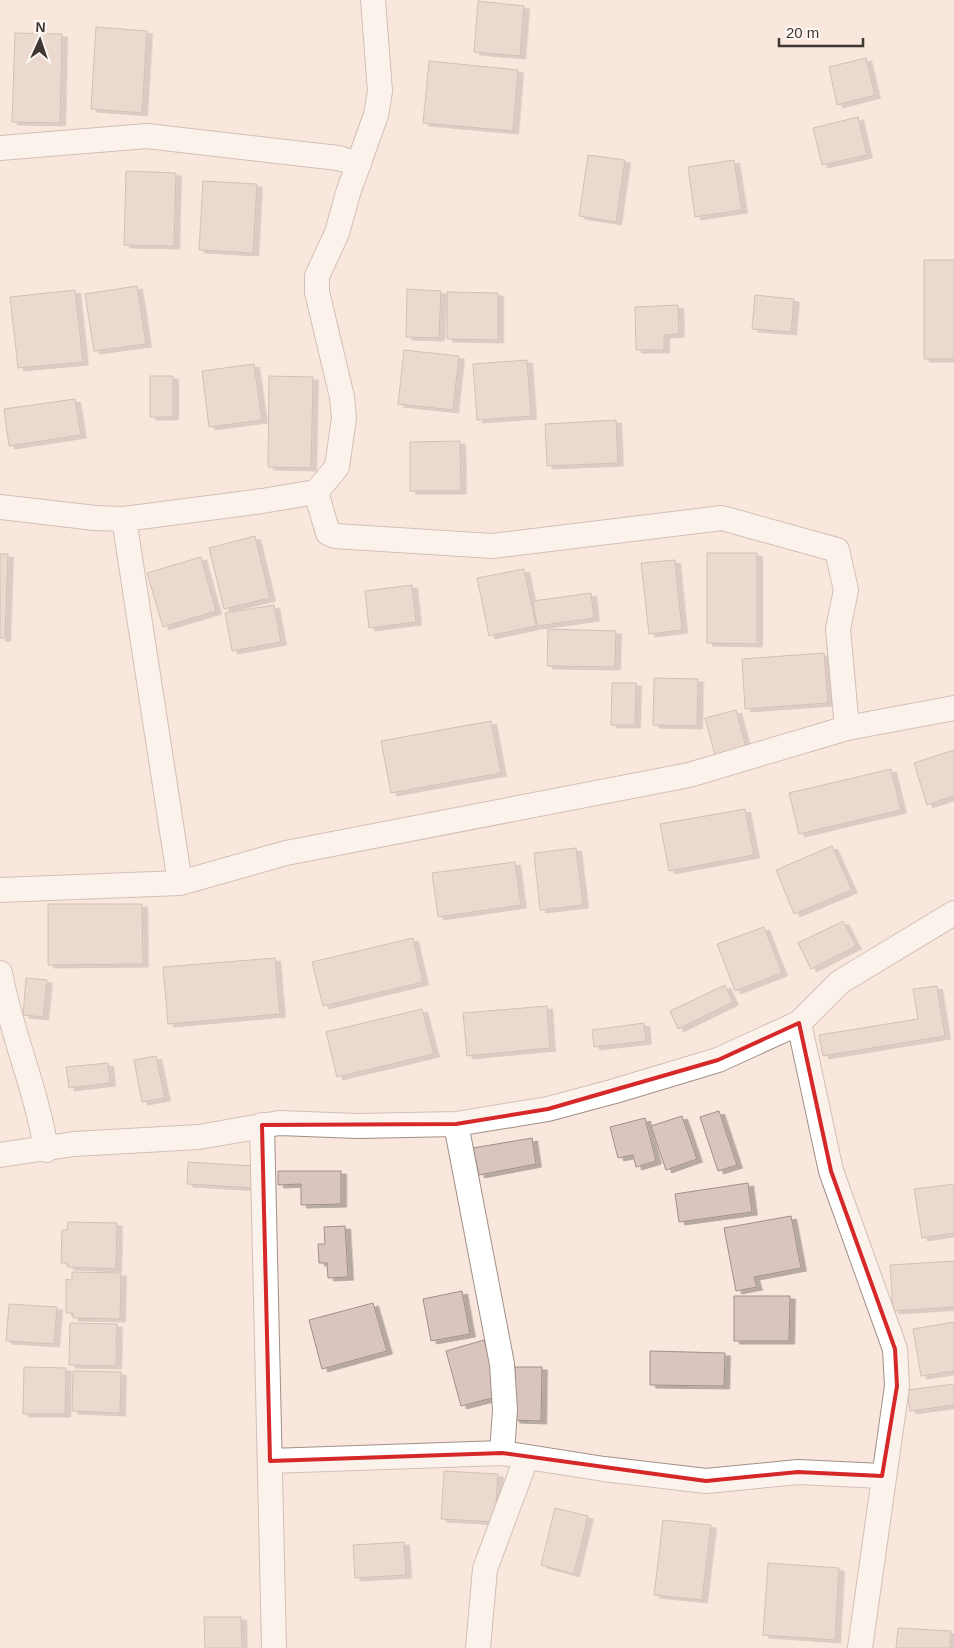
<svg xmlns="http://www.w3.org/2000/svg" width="954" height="1648" font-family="Arial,sans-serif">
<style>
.building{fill:#d9c5be;stroke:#a28f89;filter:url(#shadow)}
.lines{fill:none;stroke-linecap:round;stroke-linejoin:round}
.minor-casing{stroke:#a19086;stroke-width:26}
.minor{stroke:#fff;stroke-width:24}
.marked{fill:none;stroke:#d62828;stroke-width:4;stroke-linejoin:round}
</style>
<defs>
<filter id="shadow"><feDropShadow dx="5.5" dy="3" stdDeviation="0" flood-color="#0004"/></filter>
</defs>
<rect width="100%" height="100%" fill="#f9e7dd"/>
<path class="building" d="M478,1L524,6L520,56L474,52Z
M96,27L147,31L142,113L91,109Z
M15,33L62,34L60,123L12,122Z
M866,58L875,95L837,105L829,67Z
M429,61L518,70L513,131L423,123Z
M858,117L867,155L822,165L813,128Z
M588,155L625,160L616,222L579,216Z
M734,160L742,210L695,217L688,167Z
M126,171L176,173L174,246L124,245Z
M203,181L257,184L253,253L199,250Z
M924,260H954V359H924Z
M137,286L146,344L94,351L85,294Z
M407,289L441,291L439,338L406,337Z
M75,290L83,362L18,368L10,297Z
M447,292L498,293V340L447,339Z
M755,295L794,299L791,332L752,329Z
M678,305L679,334L664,335V350H636L635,307Z
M404,350L459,356L453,410L398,404Z
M527,360L531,416L477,420L473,364Z
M254,364L262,420L209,427L202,371Z
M150,376H173V417H150Z
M269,376L313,377L311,468L268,467Z
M75,399L81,435L9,446L4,409Z
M616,420L618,463L547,466L545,424Z
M460,441L461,491H410V442Z
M255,536L270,598L224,609L209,548Z
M707,553H757V644L707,643Z
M0,554H8L5,638H0Z
M201,557L216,611L163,627L147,573Z
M675,560L682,630L649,634L641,563Z
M524,569L536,626L489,636L477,578Z
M412,585L416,622L369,628L365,591Z
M591,593L594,618L537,626L533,601Z
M274,605L281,642L232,651L225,613Z
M548,629L616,631L615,667L547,666Z
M824,653L828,703L745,709L742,659Z
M654,678L698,679L697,726L653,725Z
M612,683H636L635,725H611Z
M736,710L746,747L715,755L705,718Z
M491,721L501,773L391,793L381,741Z
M954,750V796L927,805L914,763Z
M891,769L901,810L799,834L789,793Z
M745,809L754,855L669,871L660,824Z
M832,846L852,890L794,914L776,870Z
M576,848L583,905L540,910L534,853Z
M515,862L521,905L438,917L432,873Z
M48,904H142L143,964L48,965Z
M843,921L856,946L811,969L798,943Z
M764,927L782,973L735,991L717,944Z
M413,938L423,982L323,1006L312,962Z
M275,958L280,1014L168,1024L163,967Z
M26,978L47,980L43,1017L23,1015Z
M725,985L733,1002L678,1029L670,1011Z
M937,986L945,1036L823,1056L819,1035L918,1019L913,989Z
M547,1006L550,1048L467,1056L463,1013Z
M422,1009L434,1054L337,1077L326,1032Z
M644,1023L646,1041L594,1047L592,1030Z
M156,1056L165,1098L142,1102L134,1060Z
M108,1063L110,1083L69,1088L66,1067Z
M719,1111L737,1165L718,1171L700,1117Z
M682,1116L697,1159L666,1170L651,1126Z
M645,1118L656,1161L636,1167L633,1155L618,1158L610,1127Z
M532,1138L536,1164L479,1175L473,1148Z
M188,1162L255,1166L254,1188L187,1184Z
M278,1171H341V1204L301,1205V1184L278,1185Z
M748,1183L752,1212L679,1222L675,1194Z
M954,1184V1233L922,1238L914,1189Z
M791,1216L801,1268L754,1277L757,1287L736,1291L724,1228Z
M68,1222L117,1223L116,1269L68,1267V1263H61L62,1230H67Z
M345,1226L348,1277L328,1278L327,1263H319L318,1244H325L324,1227Z
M954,1261V1307L893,1311L890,1265Z
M72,1272L121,1273L120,1319L73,1318V1313H66V1279L72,1280Z
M462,1291L470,1334L431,1341L423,1299Z
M734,1296H790L789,1341H734Z
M373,1303L387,1351L322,1369L309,1320Z
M9,1304L57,1307L54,1344L6,1341Z
M954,1322V1371L921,1376L913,1329Z
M70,1323L117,1324L116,1366L69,1365Z
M484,1340L500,1396L461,1406L446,1351Z
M650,1351L725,1353L724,1386L650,1385Z
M24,1367L66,1368L65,1414H23Z
M515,1367H542L541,1421L514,1420Z
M73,1371L121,1372L120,1413L72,1411Z
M954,1384V1405L910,1411L907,1390Z
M444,1471L498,1474L495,1522L441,1519Z
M555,1508L588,1516L574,1574L541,1565Z
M663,1520L711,1525L702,1600L654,1595Z
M404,1542L406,1575L355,1578L353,1545Z
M768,1563L839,1568L835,1640L763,1635Z
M204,1617H241L242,1648H205Z
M898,1628L951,1631L950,1648H896Z"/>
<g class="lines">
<defs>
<path id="minor" d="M0,148L147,136L338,158L359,164
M316,492L328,533L335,536L492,546L722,518L837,550L846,590L838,629L847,728
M0,507L95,518L124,519L262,501L316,492L337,467L344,418L342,397L317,292V276L337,233L348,193L376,115L380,91L373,0
M124,519L180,883
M0,890L180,883L286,853L689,775L847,728L954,708
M0,973C11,1033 37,1090 46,1150
M799,1023L831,1171L895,1349L897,1386L860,1648
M456,1124L502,1364L505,1410L502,1453
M262,1125L274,1648
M0,1155L74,1144L199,1137L279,1123L358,1126L456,1124L548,1109L615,1091L718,1060L799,1023L840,982L954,913
M270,1461L502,1453L604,1469L706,1481L798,1472L882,1476
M478,1648L485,1569L523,1467V1457"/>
</defs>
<use href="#minor" class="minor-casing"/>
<use href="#minor" class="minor"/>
</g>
<path d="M0 0H954V1648H0ZM799,1023L831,1171L895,1349L897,1386L882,1476L798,1472L706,1481L502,1453L270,1461L262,1125L456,1124L548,1109L718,1060Z" fill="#f9e7dd" fill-opacity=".55" fill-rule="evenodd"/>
<path class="marked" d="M799,1023L831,1171L895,1349L897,1386L882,1476L798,1472L706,1481L502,1453L270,1461L262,1125L456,1124L548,1109L718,1060Z"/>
<g transform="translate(40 40) rotate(3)" stroke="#fef7f2" stroke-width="4" paint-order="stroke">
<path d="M0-4L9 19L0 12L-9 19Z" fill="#3f3733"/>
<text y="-8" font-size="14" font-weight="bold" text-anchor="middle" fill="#3f3733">N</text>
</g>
<path d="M779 38v8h84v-8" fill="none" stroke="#3f3733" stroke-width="2.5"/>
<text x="786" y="38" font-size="15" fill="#3f3733" stroke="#fef7f2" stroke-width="4" paint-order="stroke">20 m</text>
</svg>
